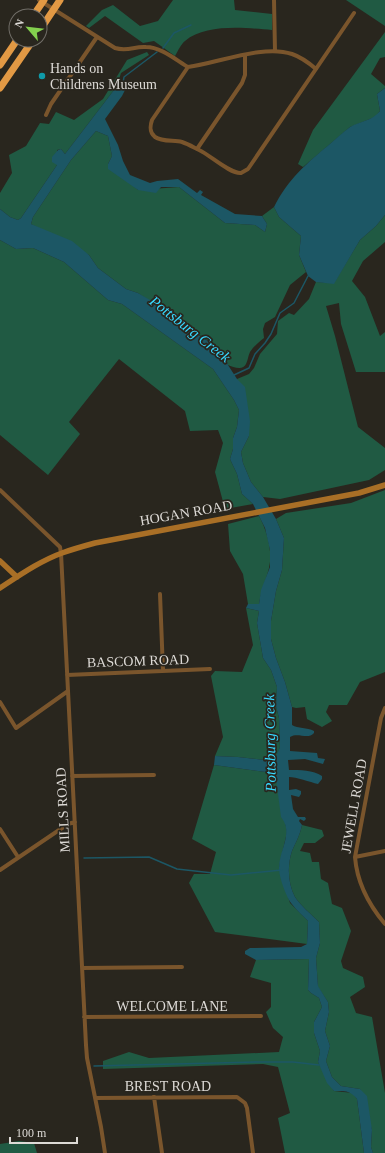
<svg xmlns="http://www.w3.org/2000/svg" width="385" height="1153" font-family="'Times New Roman',serif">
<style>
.green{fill:#205a43}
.water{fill:#1c5765}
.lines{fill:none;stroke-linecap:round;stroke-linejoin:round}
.stream{stroke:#1c5765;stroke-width:1.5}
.street{stroke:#7a552c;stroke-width:4}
.secondary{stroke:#a96f26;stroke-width:5.5}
.highway{stroke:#e29944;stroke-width:7}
.culture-dot{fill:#0f9aa8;stroke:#29261e;stroke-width:1.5}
.labels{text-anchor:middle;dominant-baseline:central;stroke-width:3.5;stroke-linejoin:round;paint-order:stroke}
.poi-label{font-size:14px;fill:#dddad6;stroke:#29261e;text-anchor:start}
.street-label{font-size:14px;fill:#dddad6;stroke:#29261e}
.water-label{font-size:15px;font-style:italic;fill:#37d8fe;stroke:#29261e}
</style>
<rect width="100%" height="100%" fill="#29261e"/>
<path class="green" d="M173,0H234L235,10L272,14V30C247,28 206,23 185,41C181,44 178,51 175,56L154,41L143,43L105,16L89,28L86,26L102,10L113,5L140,26L158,21Z
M346,0H385V26Z
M385,32V57L380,58L371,74L385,86V88L377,94L380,111L375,117L350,127L303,167L298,164L313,130Z
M147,52L149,55L121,73L117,86L65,154L61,149L57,150V165L21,218L18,220L10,217L0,209V193L12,173L9,155L26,146L40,123L49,124L56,112L74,120L103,99L127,60Z
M96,131L108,136L112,156L108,164L138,190L179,187L225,223L255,225L265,232L267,224L262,216L274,207L279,217L301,236L299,255L306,272L290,285L275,317L265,323L263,329L264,338C259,342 254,346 250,352C248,356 248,360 246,364C243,371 233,367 228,365L223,351L138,293L126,289L98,268L89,255L31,224L33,217L71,160Z
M385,215V242L363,261L352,281L365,297L380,336L385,332V372H356L341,324L339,303L326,306L335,336L358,427L385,448V470L369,480L280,499L263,497L251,482L243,463L241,452L249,436L237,379L249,374L254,368L260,354L277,334L278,321L289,313L294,315L309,299L316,282L334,283L360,240L376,226Z
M0,240L16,249L33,248L64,262L108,300L122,304L213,369L234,400L239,410L237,427L233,438V449L230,459L237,474L242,494L253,504L225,509L215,472L223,443L218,430L190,431L185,411L119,359L69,422L80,434L48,475L0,435Z
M385,490V672L360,682L347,705H329L326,712L332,721L322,727L307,719L305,707L296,708L292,707L285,682L276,658L271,639V621L276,591L282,570L284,538L276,519L286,513L351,503Z
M259,516C267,531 273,551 269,568C266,580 261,591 259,604H248L243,574L230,551L228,524Z
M246,608L259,611L257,623L263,658L271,670L277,687L276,706L279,718L280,747L275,761L238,757L215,756L223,737L211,676L215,671L242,672L253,645Z
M214,765L266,772L273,769L275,771L287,832L279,867L290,903L308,921L307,944L215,932L189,883L194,874H210L216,852L192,839Z
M302,825L322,830L324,836L315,843H304L300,851L310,853L312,862H319L321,879L328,883L332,904L342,908L351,931L341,961L343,968L363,977L365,987L350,997L356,1013L372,1017L385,1093V1153H373L371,1147L372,1130L360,1089L341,1086L332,1077L326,1061L330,1046L325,1031L329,1012L328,1002L318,987L316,958L320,943L319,922C312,915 300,905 295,897C288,884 287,866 292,851C296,842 300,835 302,825Z
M309,959L308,990L311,993L319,998L322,1007L314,1022V1033L320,1051L318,1062L334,1091L353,1093L357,1099L364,1153H285L278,1118L290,1113L278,1067L263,1064L103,1069V1061L129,1052L149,1058L279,1052L283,1037L273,1028L266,1012L271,1007V983L250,977L256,960Z
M19,1141L34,1143L37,1153H0V1144Z"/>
<path class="water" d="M123,83L127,86L122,96L105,119L118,145L123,161L130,175L150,183L157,181L178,179L197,193L200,190L203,192L201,195L235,214L262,216L267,224L265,232L255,225L225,223L179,187H161L156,193L138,190L108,169V164L112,156L108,136L96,131L71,160L33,217L31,224L72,241L89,255L98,268L126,289L138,293L162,307L194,332L223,351L228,365L237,379L245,387L250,421L249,436L241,452L243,463L251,482L263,497L276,519L284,538L282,570L276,591L271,621V639L276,658L285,682L292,707V725C298,729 307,727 314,731V733C308,740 298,732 290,737V751L317,753L318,758L325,759L323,764L305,759L288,760L289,770C300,770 313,770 322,776V779L318,784C310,782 296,777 289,777V790L296,789L301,791V794L299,797L291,795L293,809L298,817H305L306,819L304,821L300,819L299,821L302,825C300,835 296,842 292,851C287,866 288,884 295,897C300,905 312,915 319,922L320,943L316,958L318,986L328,1002L329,1012L325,1031L330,1046L326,1061L332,1077L341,1086L360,1089L367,1096L372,1130L371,1147L373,1153H364L357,1099C350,1090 344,1091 334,1091L327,1083L318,1062L320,1051L314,1033V1022L322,1007L319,998L311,993L308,990L309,959L256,960L245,954V951L250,948L301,947L307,944L308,921C303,916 296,910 291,903C286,896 279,877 279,868C279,850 294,833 281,817L275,771L273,769L266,772L214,765L215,756L238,757L274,761L280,747L279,718L276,706L277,687L271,670L263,658L257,623L259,611L246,608L248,604H259L261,590L270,567V550L265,528L253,504L242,494L237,474L230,459L233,449V438L237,427L239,410L234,400L213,369L122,304L108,300L64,262L33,248L16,249L0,240V209L10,217L18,220L21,218L57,165L52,162V157L58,150L61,149L65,154L117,86Z
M385,88V215L376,226L360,240L334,284L316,282L308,276L299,255L301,236L279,217L274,207C288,179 307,163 331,143C337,138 343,132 350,127C360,121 372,121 380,111L377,94Z"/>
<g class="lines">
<path class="stream" d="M163,48L174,33L191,25
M123,83L124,77L157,52
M234,375L249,368L255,354L265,343L271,334L280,313L294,303L308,276
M84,858L149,857L177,869L231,875L282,870
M94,1066L259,1062H293L319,1065"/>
<path class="street" d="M39,0L115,48C128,52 134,46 146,47C161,47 176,60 188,67C219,63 263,44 292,54C301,57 309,63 316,69
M274,0L275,51
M188,67L152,120C150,126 149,132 155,137C162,142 174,140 182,142C188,144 193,147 199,150C210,155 230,174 241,173L248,169L354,13
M46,115L51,104L97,37
M197,149L242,83L245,75V56
M0,490L60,547L61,553L86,1045L87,1058L101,1127L105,1153
M160,594L163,671
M67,675L210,669
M0,702L16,728L68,691
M385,708L381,718L355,857C357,883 369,905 385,924
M72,776L154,775
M0,829L18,857
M355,857L385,851
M0,870L68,824L75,822
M82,968L182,967
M84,1017L261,1016
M154,1097L162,1153
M95,1098L237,1097L245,1103L247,1108L253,1153"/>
<path class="secondary" d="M0,561L17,577
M0,588C20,575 40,561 62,553C73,549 84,546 95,543L359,493L385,485"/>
<path class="highway" d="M33,16L44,0
M40,30L60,0
M0,65L17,40
M0,88L33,40"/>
</g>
<circle class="culture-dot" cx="42" cy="76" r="4"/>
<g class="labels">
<g class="poi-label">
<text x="50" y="68">Hands on<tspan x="50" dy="16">Childrens Museum</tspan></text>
</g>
<g class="street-label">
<text transform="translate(186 513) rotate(-10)">HOGAN ROAD</text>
<text transform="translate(138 661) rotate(-2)">BASCOM ROAD</text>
<text transform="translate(354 806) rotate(-80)">JEWELL ROAD</text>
<text transform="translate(63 810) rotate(-93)">MILLS ROAD</text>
<text x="172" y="1006">WELCOME LANE</text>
<text x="168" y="1086">BREST ROAD</text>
</g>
<g class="water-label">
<text transform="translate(190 329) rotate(38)">Pottsburg Creek</text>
<text transform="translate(270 743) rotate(-91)">Pottsburg Creek</text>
</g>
</g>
<g transform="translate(28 28) rotate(298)"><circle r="19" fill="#29261e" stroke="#716e68"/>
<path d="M0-3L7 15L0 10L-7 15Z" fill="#83d04e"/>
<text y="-6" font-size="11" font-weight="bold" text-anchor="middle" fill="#dddad6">N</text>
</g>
<path d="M10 1137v6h67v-6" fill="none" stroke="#dddad6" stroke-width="2"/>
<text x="16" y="1137" font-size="12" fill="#dddad6" stroke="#29261e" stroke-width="3" paint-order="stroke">100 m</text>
</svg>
